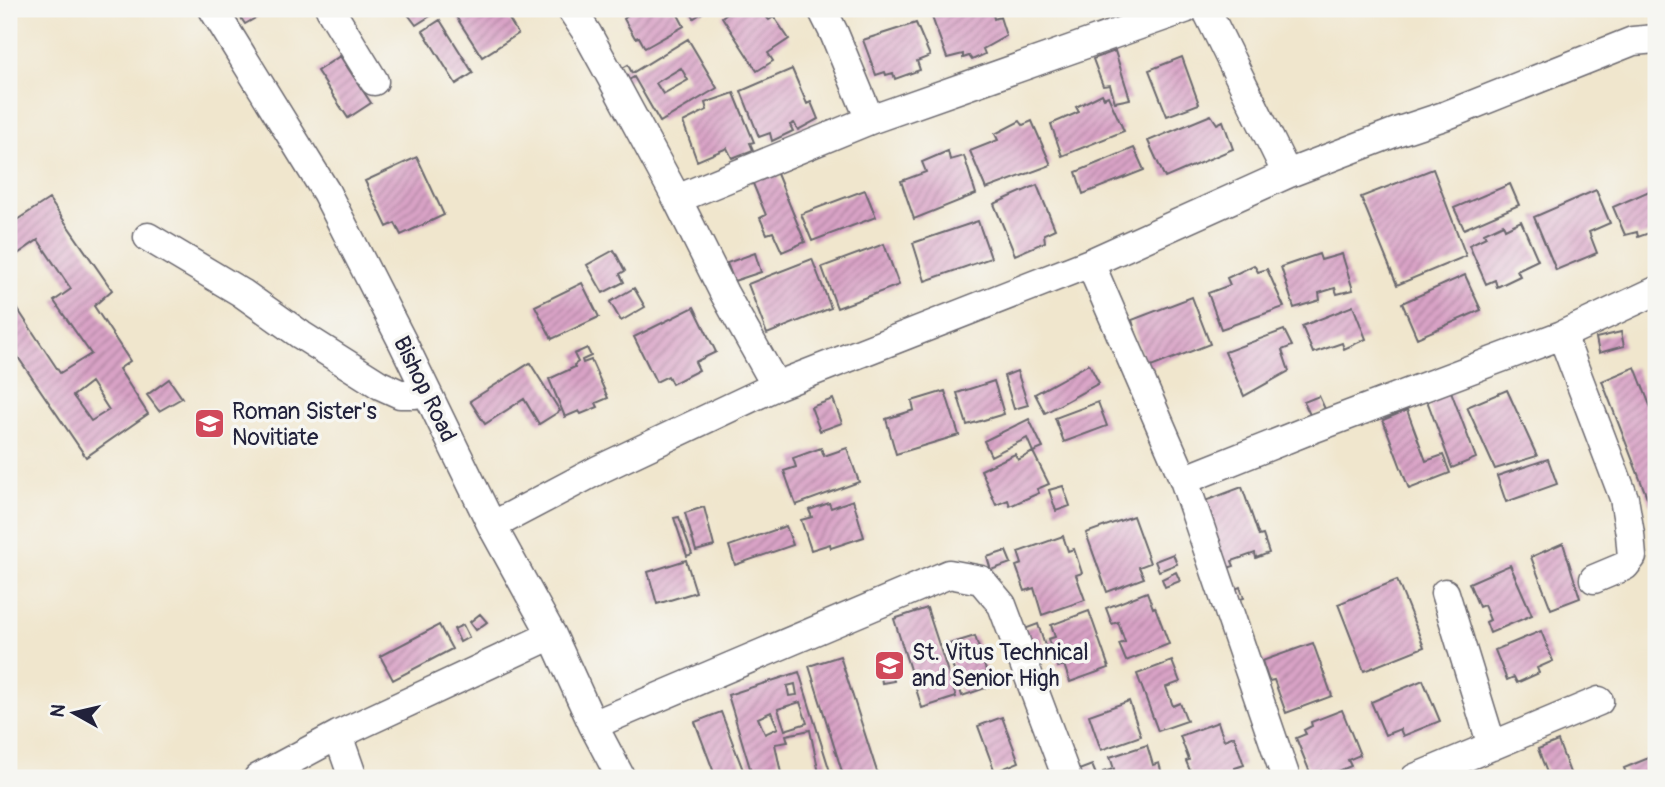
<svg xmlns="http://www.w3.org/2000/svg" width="1665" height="787" font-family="Pangolin,sans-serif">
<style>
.building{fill:url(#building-hatch);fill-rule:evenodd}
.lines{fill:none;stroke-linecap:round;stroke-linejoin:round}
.minor-casing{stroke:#6a676e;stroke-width:31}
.minor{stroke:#fff;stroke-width:28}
.labels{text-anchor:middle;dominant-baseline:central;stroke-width:7;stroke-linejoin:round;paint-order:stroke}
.street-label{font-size:23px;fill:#22223b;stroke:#f6f6f2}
.poi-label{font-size:23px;fill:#22223b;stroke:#f6f6f2;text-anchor:start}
</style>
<defs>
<pattern id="building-hatch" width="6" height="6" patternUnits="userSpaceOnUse" patternTransform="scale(1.75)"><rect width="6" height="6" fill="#d9a3c6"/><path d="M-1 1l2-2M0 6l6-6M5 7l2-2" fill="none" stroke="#b084a2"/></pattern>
</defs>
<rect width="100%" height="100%" fill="#f6f6f2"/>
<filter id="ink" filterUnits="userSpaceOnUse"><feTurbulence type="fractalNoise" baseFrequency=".0143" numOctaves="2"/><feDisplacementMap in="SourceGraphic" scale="14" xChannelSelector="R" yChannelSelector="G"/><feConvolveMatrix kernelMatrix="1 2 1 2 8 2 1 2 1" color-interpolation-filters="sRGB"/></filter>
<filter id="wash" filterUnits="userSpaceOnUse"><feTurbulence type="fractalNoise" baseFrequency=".00686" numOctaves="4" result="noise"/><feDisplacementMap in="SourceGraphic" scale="28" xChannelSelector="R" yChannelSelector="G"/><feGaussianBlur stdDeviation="1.57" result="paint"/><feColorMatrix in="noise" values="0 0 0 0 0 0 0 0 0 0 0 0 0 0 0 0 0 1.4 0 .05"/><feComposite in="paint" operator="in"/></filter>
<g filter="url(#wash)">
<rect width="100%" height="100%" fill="#f0e6cd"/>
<g id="blocks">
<path class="building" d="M235,9H271L245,24Z
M404,9H432L435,13L416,25Z
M465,9H503L518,34L482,57L455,15Z
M623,9H675L684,26L645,48L639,37L635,38L624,19L627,16Z
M689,9H708L694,18Z
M732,9H760L769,20L774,17L789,39L768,53L773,61L757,71L722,17Z
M832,9H856L836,17Z
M929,9H992L994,19L1000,17L1006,36L983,49L985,54L972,60L969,56L963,58V54L947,58Z
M1095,9H1120L1098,17Z
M440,20L473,73L456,84L423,31Z
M916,23L930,56L917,61L920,70L895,79L893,73L886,75L885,72L876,75L863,40Z
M688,39L717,88L660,122L634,77L622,84L616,72L628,65L632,73ZM681,68L688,80L663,94L656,83Z
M1115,51L1130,99L1115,102L1110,85L1103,86L1093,59Z
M340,56L371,103L348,118L317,71Z
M1182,57L1199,104L1167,116L1149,70Z
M792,69L807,104L811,102L818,119L798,130L794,123L790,125L793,131L772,141L770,133L759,137L741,91Z
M734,93L754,142L750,143L753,150L732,158L727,148L697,161L683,122L707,110L705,103Z
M1102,94L1104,98L1108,96L1124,131L1062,156L1051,124L1079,112L1076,107Z
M1211,115L1217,124L1223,121L1233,149L1165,178L1148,141Z
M1020,121L1023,125L1032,121L1051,165L986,189L970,151L998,140L995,134Z
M1134,148L1144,170L1083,194L1076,172Z
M948,151L950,160L964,156L976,194L914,219L901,181L926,172L922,162Z
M417,157L444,215L401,235L395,223L387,227L365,181Z
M773,164L805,242L782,252L773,232L767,234L760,218L766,215L749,174Z
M1433,169L1466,256L1397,285L1361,197Z
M1510,184L1519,205L1464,229L1454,208Z
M1037,185L1055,229L1044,234L1045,242L1015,255L994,204Z
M1656,188V222L1652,224L1655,231L1638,237L1637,232L1625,235L1613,207Z
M865,190L876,217L812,241L801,214Z
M1596,190L1610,223L1589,232L1597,253L1556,270L1534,217Z
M49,199L112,290L94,306L130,361L119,369L148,414L86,457L9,344V296L60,373L91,354L54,301L71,289L38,240L9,260V225ZM91,382L109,410L91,421L73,396Z
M978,221L991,258L925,281L913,243Z
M1521,221L1538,260L1517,270L1520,276L1497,287L1495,280L1486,284L1469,245L1486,237L1484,233L1503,224L1505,229Z
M884,244L899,285L837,308L822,267Z
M614,250L625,271L620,274L624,282L603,293L587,265Z
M755,253L761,272L734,281L727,263Z
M1319,254L1321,260L1342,254L1353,290L1337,294L1335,288L1319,293L1320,300L1294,308L1281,267Z
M812,259L831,308L767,334L748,284Z
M1254,265L1258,272L1267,269L1284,307L1221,329L1208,293L1230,285L1227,278Z
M1465,275L1481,310L1417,338L1402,303Z
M582,283L599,317L552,339L535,306Z
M634,288L645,307L621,321L610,302Z
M1192,297L1210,344L1146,369L1132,320Z
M1353,306L1366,339L1344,349L1342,343L1313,353L1302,326Z
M694,307L716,352L695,362L699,370L672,384L668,376L656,382L634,337Z
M1284,330L1292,346L1282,350L1289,371L1244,396L1225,352Z
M1621,332L1624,346L1599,353L1596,338Z
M587,348L591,356L582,360L583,363L591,360L608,398L596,403L598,407L581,414L579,411L565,417L549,379L575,367L574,365L578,362L574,354Z
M530,363L560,411L539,424L524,399L485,424L470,401Z
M1089,364L1099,383L1045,413L1035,394Z
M1635,367L1656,421V503L1650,505L1602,381Z
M1017,371L1028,405L1014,409L1004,376Z
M169,379L182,398L159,411L147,395Z
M994,381L1004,414L967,425L957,393Z
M1449,386L1476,458L1452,468L1425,395Z
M1507,390L1537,456L1495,469L1467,407Z
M945,391L959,435L896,454L886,419L914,410L912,401Z
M1319,396L1325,409L1310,415L1304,402Z
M833,399L842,423L820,431L811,407Z
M1098,402L1107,426L1064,442L1055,418Z
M1407,410L1426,461L1443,455L1450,473L1409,489L1383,420Z
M1029,419L1043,448L1033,452L1049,484L1037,489L1039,493L1010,506L1008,500L996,505L981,470L1015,454L1018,460L1033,452L1027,438L991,456L984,441Z
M821,448L824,456L847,448L859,482L796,505L784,471L796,467L793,458Z
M1548,459L1557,484L1506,502L1497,476Z
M1063,486L1070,506L1056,511L1049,490Z
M1242,487L1259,536L1263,535L1269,553L1256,558L1255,553L1232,561L1234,566L1222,570L1202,502Z
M853,500L864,537L831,548L830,544L811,550L801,520L812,517L809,510L829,503L831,508Z
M704,507L714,546L696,551L685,513Z
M1133,516L1150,563L1139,567L1144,578L1107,592L1086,533Z
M679,517L692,554L687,556L674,518Z
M786,526L793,545L735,565L729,546Z
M1063,536L1068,551L1074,549L1082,573L1076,575L1085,600L1042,615L1034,588L1025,591L1016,566L1022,564L1018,552Z
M1563,543L1580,598L1551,609L1531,557Z
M1006,551L1011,563L991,570L987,557Z
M1173,554L1177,564L1159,571L1155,561Z
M686,560L696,592L657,604L648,572Z
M1510,565L1532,615L1490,633L1486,622L1490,620L1484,605L1479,607L1469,583Z
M1176,572L1180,581L1165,587L1162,579Z
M1397,580L1424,647L1364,671L1338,604Z
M1240,587L1244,598L1233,602L1229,591Z
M1147,592L1153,608L1155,607L1169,644L1126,661L1119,644L1125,642L1118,622L1112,624L1106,608Z
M927,608L956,697L922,708L894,619Z
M1089,611L1109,668L1070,682L1064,665L1058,667L1048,639L1055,637L1051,625Z
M480,614L487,622L476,630L470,622Z
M1038,624L1046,649L1027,655L1019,631Z
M439,625L452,649L393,680L380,656Z
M463,625L469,637L460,642L454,629Z
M1541,631L1553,661L1537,668L1539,673L1517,683L1514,677L1507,680L1495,650Z
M975,636L991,686L962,696L946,645Z
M1313,643L1332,696L1286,713L1274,680L1269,681L1262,661Z
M840,656L879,778H844L809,666Z
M1172,661L1180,682L1166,687L1173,706L1180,703L1187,721L1158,731L1137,674Z
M890,663L894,681L882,683L879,665Z
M799,672L832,778H820L810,730L786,735L788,742L775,744L782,778H753L728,695ZM795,684L797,695L789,696L787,686ZM800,702L807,723L785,730L778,709ZM771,712L778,728L765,734L758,718Z
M1423,680L1440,721L1403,736L1400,729L1385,735L1371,702Z
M1129,701L1141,736L1101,750L1089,715Z
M1342,710L1360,755L1348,760L1351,766L1324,777L1321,771L1311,775L1296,738L1306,734L1304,730L1312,726L1311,722Z
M721,712L746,778H716L695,722Z
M1002,717L1019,762L995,772L978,726Z
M1218,722L1224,740L1234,736L1244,765L1235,768L1238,778H1193L1186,761L1189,760L1180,736Z
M1558,741L1572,778H1549L1538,749Z
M1147,745L1153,765L1159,763L1163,778H1105L1103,772L1114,769L1110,757Z
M1656,755V778H1628L1624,768Z
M1092,765L1097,777L1074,778L1071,773Z"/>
</g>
</g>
<g filter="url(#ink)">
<use href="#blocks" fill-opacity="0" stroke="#6a676e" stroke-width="2"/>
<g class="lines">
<defs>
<path id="minor" d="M213,9L326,192L402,341L492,526L552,635L593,725L621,778
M330,9L374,81
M571,9L587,33L615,84L677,199L724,293L776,386
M822,9L834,33L870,120
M1206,9L1287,174
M677,199L870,120L1185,9
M148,237L242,293L301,335L380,385L400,394H415L426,391
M1090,263L1184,480L1286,778
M1562,335L1624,498L1630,534L1632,557L1625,566L1594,579
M1184,480L1304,432L1562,335L1656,291
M492,526L598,470L776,386L1090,263L1287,174L1399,131L1447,115L1633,41L1656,39
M1445,593L1492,746
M593,725L949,574L981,580L1002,605L1067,778
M338,735L353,778
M258,778L338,735L552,635
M1415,778L1599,701"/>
</defs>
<use href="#minor" class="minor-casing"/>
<use href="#minor" class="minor"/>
</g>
</g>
<defs>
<symbol id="school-square" viewBox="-11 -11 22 22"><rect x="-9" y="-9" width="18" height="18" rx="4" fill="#d1495b" stroke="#f6f6f2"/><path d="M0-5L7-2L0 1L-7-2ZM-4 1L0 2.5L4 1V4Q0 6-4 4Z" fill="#fff"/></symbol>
</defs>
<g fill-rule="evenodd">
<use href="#school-square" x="192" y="406" width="35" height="35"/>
<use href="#school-square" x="872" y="648" width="35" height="35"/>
</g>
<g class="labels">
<g class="street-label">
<text transform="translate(425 389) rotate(64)">Bishop Road</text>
</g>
<g class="poi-label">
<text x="232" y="411">Roman Sister's<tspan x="232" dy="26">Novitiate</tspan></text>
<text x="912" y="652">St. Vitus Technical<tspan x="912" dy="26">and Senior High</tspan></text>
</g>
</g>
<rect width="1665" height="787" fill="none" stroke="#f6f6f2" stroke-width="35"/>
<g transform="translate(74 713) rotate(278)" stroke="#f6f6f2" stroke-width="5" paint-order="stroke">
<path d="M0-5L12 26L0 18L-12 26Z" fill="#22223b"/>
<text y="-10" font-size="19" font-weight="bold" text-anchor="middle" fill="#22223b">N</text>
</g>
</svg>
